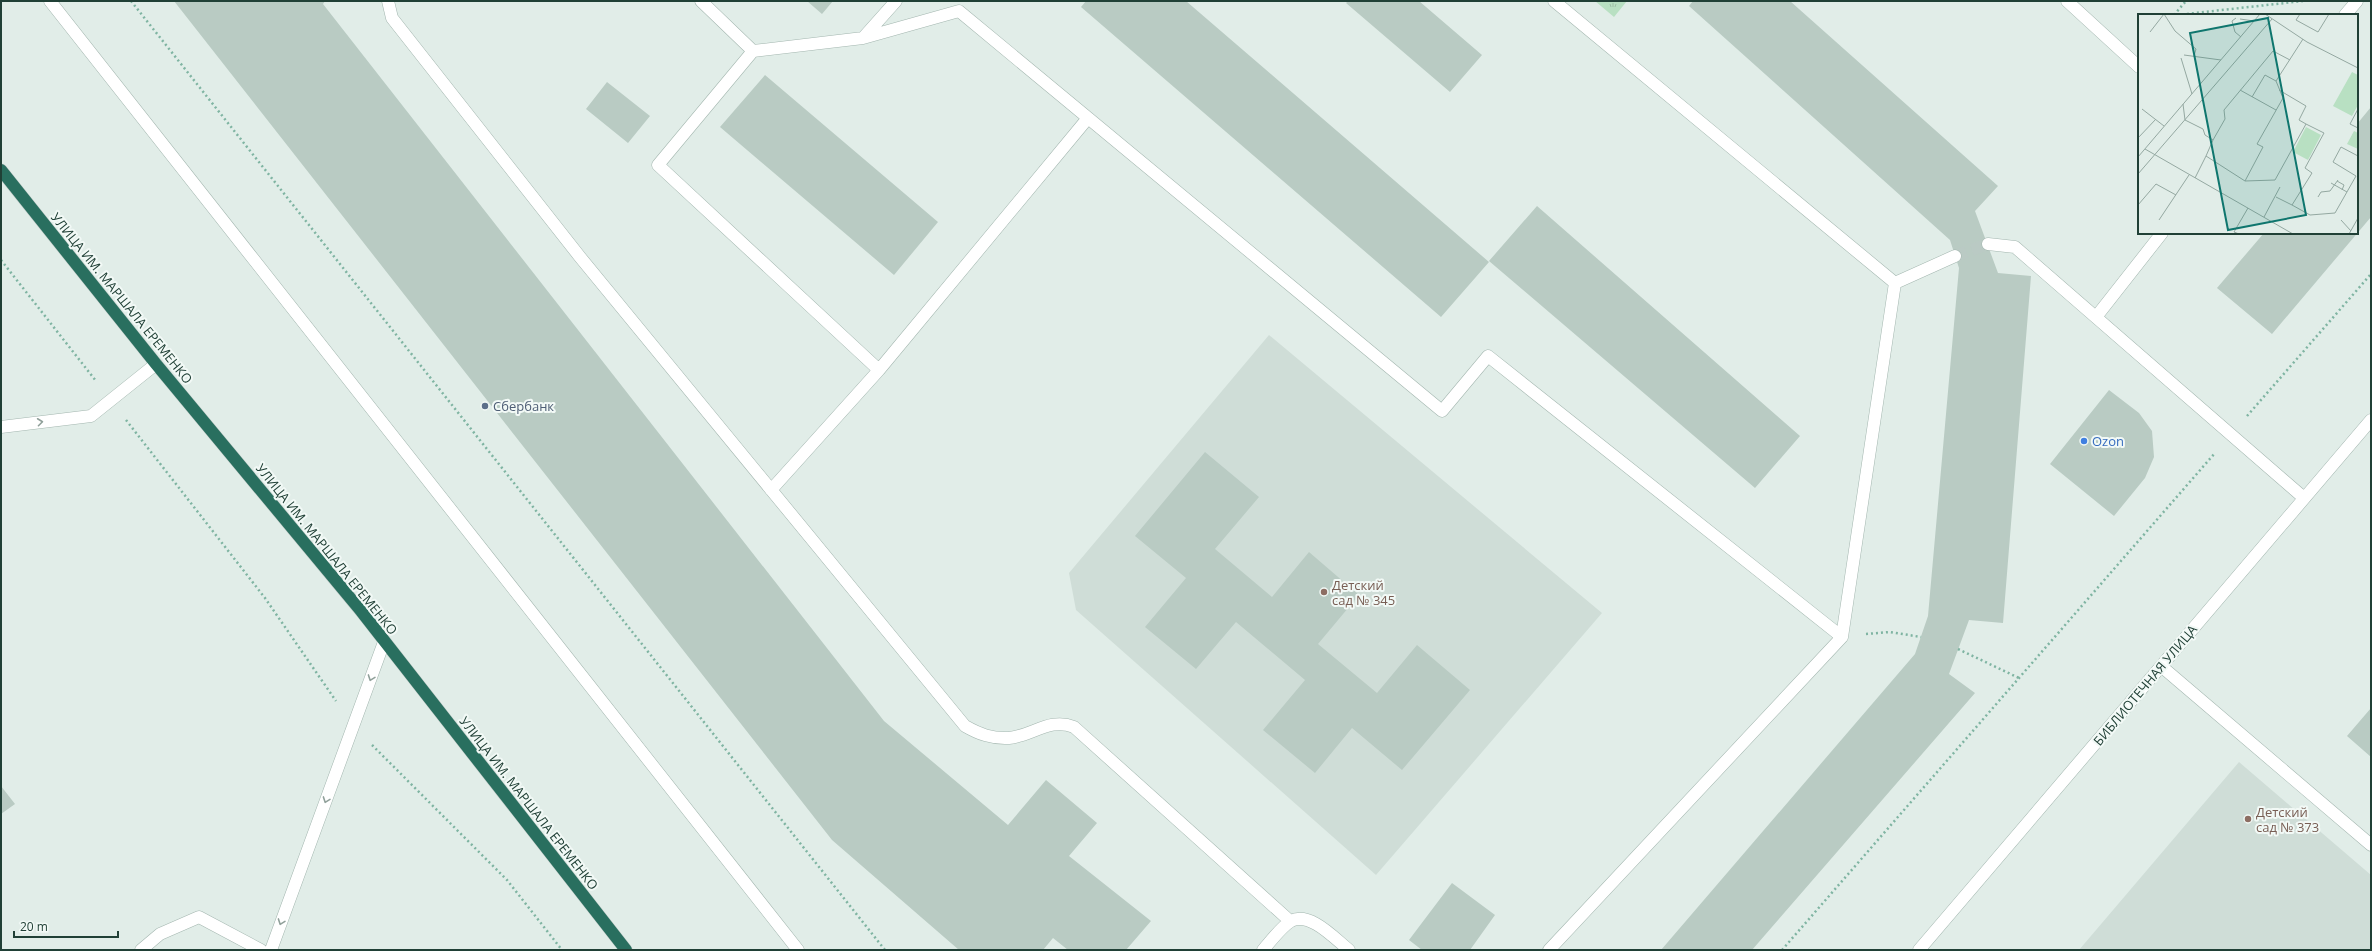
<svg xmlns="http://www.w3.org/2000/svg" width="2372" height="951" font-family="'Open Sans',sans-serif">
<style>
.built{fill:#cfddd7}
.park{fill:url(#park-tufts)}
.building{fill:#b9cbc3}
.lines{fill:none;stroke-linecap:round;stroke-linejoin:round}
.minor-tunnel{stroke:#bacac4;stroke-width:12;stroke-dasharray:12 6;stroke-linecap:butt}
.minor-casing{stroke:#a3b6af;stroke-width:13}
.highway-casing{stroke:#c1cac7;stroke-width:13}
.path{stroke:#7fb4a2;stroke-width:2.5;stroke-dasharray:2 3;stroke-linecap:butt}
.minor{stroke:#fff;stroke-width:12}
.highway{stroke:#296f5f;stroke-width:12}
.oneway{stroke:#90a09a}
.service-dot{fill:#5c6f8a;stroke:#f2f9f6;stroke-width:1.5}
.shop-dot{fill:#3f7fe0;stroke:#f2f9f6;stroke-width:1.5}
.education-dot{fill:#8d6e63;stroke:#f2f9f6;stroke-width:1.5}
.labels{text-anchor:middle;dominant-baseline:central;stroke-width:4;stroke-linejoin:round;paint-order:stroke}
.street-label{font-size:13px;fill:#204036;stroke:#f2f9f6}
.service-label{font-size:13px;fill:#4e5e75;stroke:#f2f9f6;text-anchor:start}
.shop-label{font-size:13px;fill:#366cbe;stroke:#f2f9f6;text-anchor:start}
.education-label{font-size:13px;fill:#785e54;stroke:#f2f9f6;text-anchor:start}
.inset-road{fill:none;stroke:#94a8a1;stroke-width:1}
.view{fill:#0f766e;fill-opacity:0.15;stroke:#0f766e;stroke-width:2}
.inset-edge{fill:none;stroke:#204036;stroke-width:2}
</style>
<defs>
<pattern id="park-tufts" width="24" height="20" patternUnits="userSpaceOnUse"><rect width="24" height="20" fill="#b8e0c2"/><path d="M3 7l-1-3M5 7V3M7 7l1-3M15 17l-1-3M17 17v-4M19 17l1-3" fill="none" stroke="#9ec1a7"/></pattern>
</defs>
<rect width="100%" height="100%" fill="#e1ede8"/>
<path class="built" d="M1269,335L1602,613L1376,875L1076,610L1069,573Z
M2239,762L2371,875V950H2079Z"/>
<path class="park" d="M1595,1H1627L1614,17Z"/>
<path class="building" d="M174,1H325L323,4L884,721L1008,825L1046,780L1097,823L1069,856L1151,921L1126,950H1068L1053,938L1043,950H959L832,840Z
M807,1H833L822,14Z
M1086,1H1186L1489,262L1441,317L1081,7Z
M1348,1H1419L1482,55L1450,92L1346,3Z
M1693,1H1790L1998,186L1975,211L1998,273L2031,276L2003,623L1969,620L1949,674L1975,693L1752,950H1661L1915,654L1928,616L1959,268L1950,240L1689,6Z
M765,75L938,222L894,275L720,127Z
M607,82L650,116L628,143L586,109Z
M2371,107V217L2272,334L2217,288L2264,233H2357V124Z
M1537,206L1800,436L1755,488L1489,261Z
M2109,390L2139,413L2152,431L2154,457L2145,478L2114,516L2050,464Z
M1205,452L1259,497L1215,549L1272,597L1309,552L1359,595L1318,644L1377,693L1417,645L1470,690L1402,770L1352,728L1315,773L1263,730L1305,680L1236,622L1196,669L1145,627L1186,578L1135,536Z
M2371,708V757L2347,736Z
M1,786L15,804L1,814Z
M1452,883L1495,915L1470,950H1422L1409,940Z"/>
<g class="lines">
<path class="minor-tunnel" d="M1955,256L1988,244"/>
<defs>
<path id="minor" d="M50,1L798,950
M388,1L392,18L580,257L965,726C979,734 992,739 1009,738C1032,736 1050,717 1074,727L1290,921
M701,1L753,51L863,38L959,11L1442,411L1488,356L1842,637L1549,950
M1554,1L1895,283L1842,637
M2067,1L2139,67
M2345,15L2357,1
M863,38L896,1
M753,51L658,165L879,370
M1988,244L2015,247L2304,498
M1895,283L1955,256
M2096,317L2162,233
M1,427L91,416L156,364
M771,490L879,370L1088,118
M2161,666L2371,845
M141,950L160,934L199,917L261,950
M271,950L384,642
M1263,950C1271,941 1281,927 1291,921C1310,911 1335,939 1349,950
M1919,950L2371,420"/>
<path id="highway" d="M1,170L156,364L361,611L626,950"/>
</defs>
<use href="#minor" class="minor-casing"/>
<use href="#highway" class="highway-casing"/>
<path class="path" d="M131,1L885,950
M2174,15L2186,1
M2177,15L2303,1
M1,260L96,381
M2247,416L2371,274
M126,420L265,598L336,701
M1866,634L1890,632L1921,637
M1958,649L2019,678
M372,745L507,880L562,950
M1782,950L2215,453"/>
<use href="#minor" class="minor"/>
<use href="#highway" class="highway"/>
</g>
<defs><path id="oneway-chevron" d="M-2-3.5L2.5 0L-2 3.5" fill="none" stroke-width="1.6" stroke-linecap="round" stroke-linejoin="round"/></defs>
<g class="oneway">
<use href="#oneway-chevron" transform="translate(40 422) rotate(-7)"/>
<use href="#oneway-chevron" transform="translate(371 678) rotate(110)"/>
<use href="#oneway-chevron" transform="translate(326 800) rotate(110)"/>
<use href="#oneway-chevron" transform="translate(281 922) rotate(110)"/>
</g>
<circle class="service-dot" cx="485" cy="406" r="4"/>
<circle class="shop-dot" cx="2084" cy="441" r="4"/>
<g class="education-dot">
<circle cx="1324" cy="592" r="4"/>
<circle cx="2248" cy="819" r="4"/>
</g>
<g class="labels">
<g class="street-label">
<text transform="translate(122 298) rotate(51)">УЛИЦА ИМ. МАРШАЛА ЕРЕМЕНКО</text>
<text transform="translate(327 549) rotate(51)">УЛИЦА ИМ. МАРШАЛА ЕРЕМЕНКО</text>
<text transform="translate(2145 685) rotate(-50)">БИБЛИОТЕЧНАЯ УЛИЦА</text>
<text transform="translate(529 803) rotate(52)">УЛИЦА ИМ. МАРШАЛА ЕРЕМЕНКО</text>
</g>
<g class="service-label">
<text x="493" y="406">Сбербанк</text>
</g>
<g class="shop-label">
<text x="2092" y="441">Ozon</text>
</g>
<g class="education-label">
<text x="1332" y="585">Детский<tspan x="1332" dy="15">сад № 345</tspan></text>
<text x="2256" y="812">Детский<tspan x="2256" dy="15">сад № 373</tspan></text>
</g>
</g>
<g transform="translate(2138 14)">
<rect width="220" height="220" fill="#e1ede8"/>
<path d="M214,58L220,61V91L214,102L195,92ZM216,117L220,119V135L209,130Z" fill="#b8e0c2"/>
<path d="M168,113L183,121L170,146L155,138Z" fill="#b8e0c2"/>
<path class="inset-road" d="M26,0L37,17L58,35L56,42M127,0L169,28L220,54M162,0L158,6L180,18L191,0M98,4L94,7L97,18L103,23M102,5L116,7M12,18L26,0M46,41L83,46M43,44L54,80M102,76L138,96M114,83L127,61L138,67M45,90L47,106L65,115L67,121L75,126L68,142M4,95L26,112M220,95L212,110L220,114M0,124L18,105M75,126L87,105L86,96L135,37L152,46M7,135L155,220M0,143L122,0M0,160L134,5M57,164L68,142L107,167L125,133L119,130L145,84L138,67L165,25M107,167L137,166L168,110L161,106L168,92L141,76M199,167L206,171L204,176M193,169L209,178M138,183L154,191L174,159L167,154L186,119L168,110M180,183L183,178L192,177L200,166M0,191L18,170L38,181M154,191L172,201L197,199L218,162L195,148L203,133L220,142M126,203L142,173M21,206L51,161M203,206L213,217M101,220L96,218L110,194M211,220L220,204"/>
<path class="view" d="M130,4L168,201L90,216L52,19Z"/>
<rect width="220" height="220" class="inset-edge"/>
</g>
<rect width="2372" height="951" fill="none" stroke="#204036" stroke-width="4"/>
<path d="M14 931v6h104v-6" fill="none" stroke="#204036" stroke-width="2"/>
<text x="20" y="931" font-size="12" fill="#204036" stroke="#f2f9f6" stroke-width="3" paint-order="stroke">20 m</text>
</svg>
